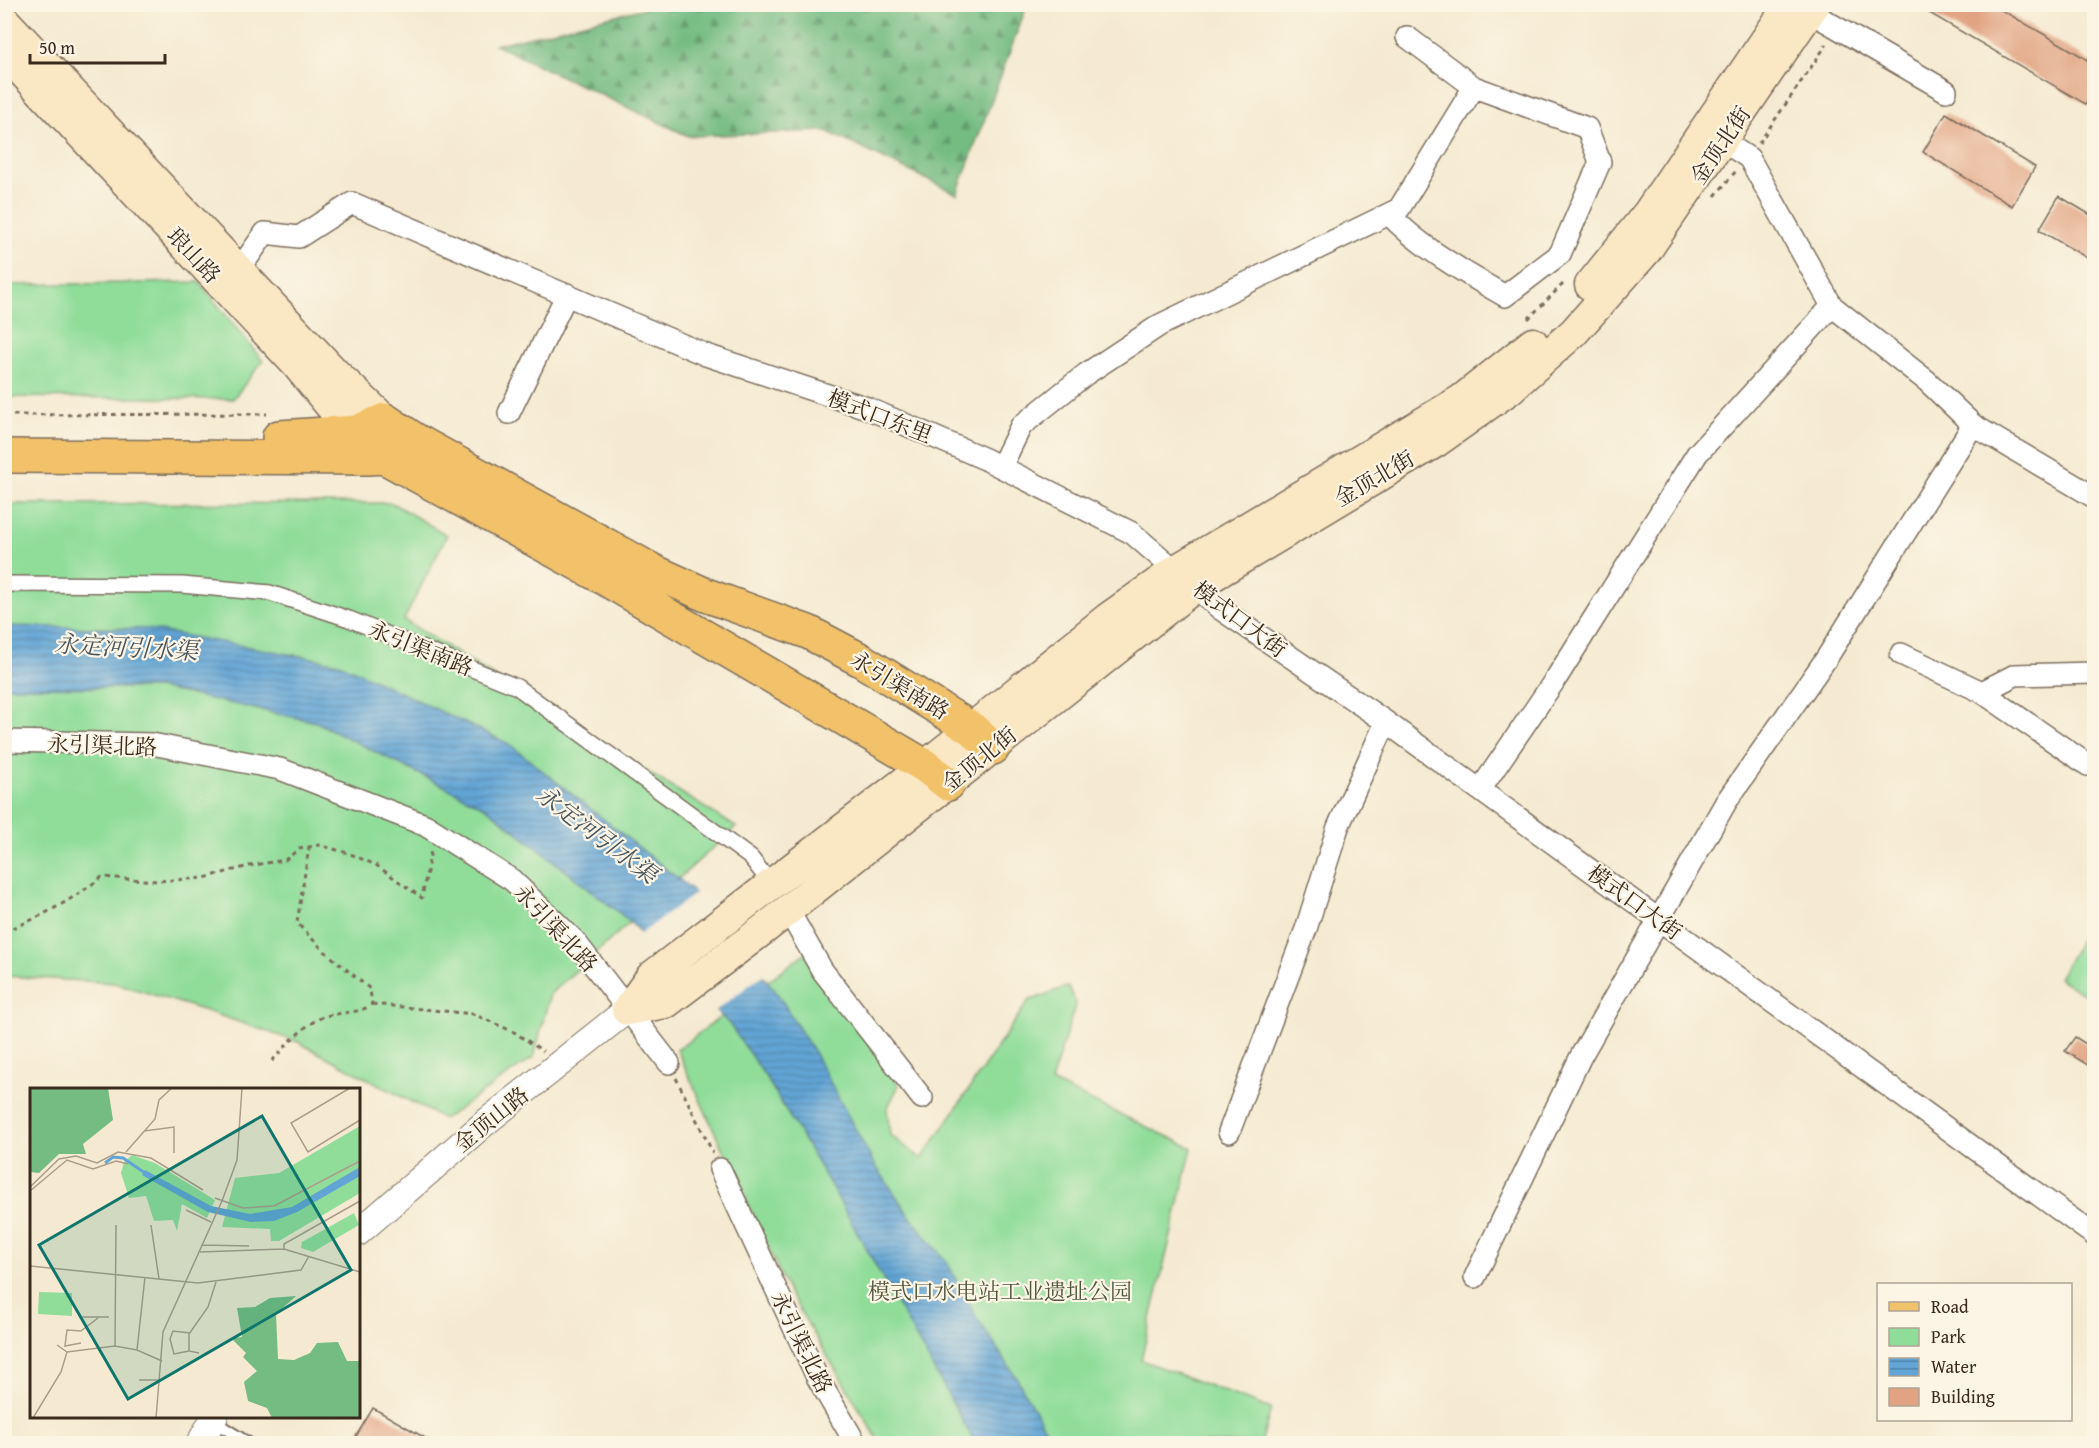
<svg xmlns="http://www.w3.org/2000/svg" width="2099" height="1448" font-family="'Gentium Book Plus','Noto Serif SC',serif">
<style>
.forest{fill:url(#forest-firs);stroke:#587350;stroke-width:1.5}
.green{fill:#90dd9a;stroke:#66845c;stroke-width:1.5}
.water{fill:url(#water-rules);stroke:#4e677a;stroke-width:1.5}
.pier{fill:#f5ead1}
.building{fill:#e1a381}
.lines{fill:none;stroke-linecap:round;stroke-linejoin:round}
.service-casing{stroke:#7c6d5d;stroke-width:14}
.pedestrian-casing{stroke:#7c6d5d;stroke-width:18}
.minor-casing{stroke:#7c6d5d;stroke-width:24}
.tertiary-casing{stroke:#7c6d5d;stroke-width:28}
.secondary-casing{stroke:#7c6d5d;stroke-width:33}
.primary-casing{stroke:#7c6d5d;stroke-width:36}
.path{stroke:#7c6d5d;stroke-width:3;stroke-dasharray:4.5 4.5;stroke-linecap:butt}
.service{stroke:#fff;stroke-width:10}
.pedestrian{stroke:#fff;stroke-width:15}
.minor{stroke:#fff;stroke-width:21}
.tertiary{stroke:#fff;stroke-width:26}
.secondary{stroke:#fae7c3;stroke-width:30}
.primary{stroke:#f2c26a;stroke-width:33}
.labels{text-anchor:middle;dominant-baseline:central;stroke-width:4.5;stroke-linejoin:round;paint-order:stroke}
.street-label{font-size:22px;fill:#3b2a1e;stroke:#fcf5e5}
.park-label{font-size:22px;fill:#50573d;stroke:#fcf5e5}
.water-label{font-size:24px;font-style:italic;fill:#48555e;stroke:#fcf5e5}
.inset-river{fill:none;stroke:#61a4d5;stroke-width:3}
.inset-road{fill:none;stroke:#ab9d89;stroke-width:1.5}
.view{fill:#0f766e;fill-opacity:0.15;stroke:#0f766e;stroke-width:3}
.inset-edge{fill:none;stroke:#3b2a1e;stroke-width:3}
</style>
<defs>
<pattern id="forest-firs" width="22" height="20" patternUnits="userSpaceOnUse" patternTransform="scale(1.5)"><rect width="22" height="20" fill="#74bc82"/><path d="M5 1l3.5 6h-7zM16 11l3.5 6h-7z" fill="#60996a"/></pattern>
<pattern id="water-rules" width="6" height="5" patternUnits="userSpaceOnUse" patternTransform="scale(1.5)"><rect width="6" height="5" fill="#61a4d5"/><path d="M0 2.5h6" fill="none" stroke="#5186ac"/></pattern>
</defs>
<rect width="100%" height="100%" fill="#fcf5e5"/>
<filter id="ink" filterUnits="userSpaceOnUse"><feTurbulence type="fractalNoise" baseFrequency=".0167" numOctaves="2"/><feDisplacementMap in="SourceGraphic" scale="12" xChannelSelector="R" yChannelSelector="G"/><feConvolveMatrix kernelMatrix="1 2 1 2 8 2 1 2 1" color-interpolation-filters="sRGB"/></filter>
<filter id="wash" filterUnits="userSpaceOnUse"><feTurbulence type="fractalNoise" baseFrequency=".008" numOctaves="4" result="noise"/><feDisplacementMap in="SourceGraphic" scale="24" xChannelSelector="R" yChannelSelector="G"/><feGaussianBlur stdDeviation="1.35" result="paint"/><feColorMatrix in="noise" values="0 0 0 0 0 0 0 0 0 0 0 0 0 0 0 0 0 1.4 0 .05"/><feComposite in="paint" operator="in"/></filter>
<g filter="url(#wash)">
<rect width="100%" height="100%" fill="#f5ead1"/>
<path class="forest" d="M661,4H1027V5L957,194L826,131L688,136L495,45Z"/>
<path class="green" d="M199,282L263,361L233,399L5,397L4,285Z
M392,503L447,535L404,620L736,827L550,994L534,1057L444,1119L298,1042L203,1010L115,983L5,976L4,504Z
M2094,917V1000L2058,978Z
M805,953L899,1085L887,1109L890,1135L922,1159L1029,1000C1043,998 1054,989 1068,987L1076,1003L1051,1082L1192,1148L1141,1360L1271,1409L1261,1443H880L789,1293L677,1050Z"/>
<path class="water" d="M5,626L148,629L339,663L509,744L690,888L777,993L815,1054L873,1162L909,1215L948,1264L977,1318L1016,1377L1053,1443H975L830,1184L767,1079L730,1025L627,919L485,807L316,722L159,688L5,687Z"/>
<path class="pier" d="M697,892L765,973L714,1012L639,935Z"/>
<g id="blocks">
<path class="building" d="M1914,4H1991L2073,51L2094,64V109Z
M1946,113L2035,167L2012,206L1923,152Z
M2059,196L2094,217V262L2039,230Z
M2075,1037L2094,1049V1069L2065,1051Z
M373,1408L434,1443H352Z"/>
</g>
</g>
<g filter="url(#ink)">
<use href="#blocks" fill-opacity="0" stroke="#7c6d5d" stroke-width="1.5"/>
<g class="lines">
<defs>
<path id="service" d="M213,1421L250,1444"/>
<path id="pedestrian" d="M4,584L182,585L270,593L349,619L517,687L751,858L771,884"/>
<path id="minor" d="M1810,12L1946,91
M1710,133L1749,158L1832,306L1927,381L1973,425L2094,497
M1389,214C1418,246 1467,274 1505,296L1560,254L1600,162L1587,128L1474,87
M239,270L265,233L299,237L352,203L706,355L867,408L985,459L1132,533L1219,608L1386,722L2094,1235
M509,413L567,294
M1001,467L1021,426L1086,374L1160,325L1399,209L1474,87L1407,37
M1901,654L1982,692L2088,765
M1982,692L2015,675L2094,673
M4,741L152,744L280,769L425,825L512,880L574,940L669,1063
M1480,790L1557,677L1697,454L1832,306
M788,910L822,970L922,1098
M1229,1132L1306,929L1338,827L1386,722
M720,1169L817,1377L856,1444
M1475,1277L1581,1056L1726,802L1826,659L1973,425"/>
<path id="tertiary" d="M358,1233L486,1122L627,1010
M199,1444L215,1416"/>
<path id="secondary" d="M4,20L336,374L385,420
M4,52L297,365L337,414L371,445
M1590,285L1648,213L1790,4
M627,1010L666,1003L764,929L1196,586L1436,442L1510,389L1574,332L1646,251L1815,4
M627,1010L651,977L925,766L1108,618L1176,570L1461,400L1533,343"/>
<path id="primary" d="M385,420L415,440L655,572L706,595L808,632L861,660L972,729L993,748
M279,437L357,432L385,420
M4,456L368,458L384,457L385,436
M384,457L604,578L925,766L948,784"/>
</defs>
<use href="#service" class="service-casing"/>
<use href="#pedestrian" class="pedestrian-casing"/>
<use href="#minor" class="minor-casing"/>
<use href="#tertiary" class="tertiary-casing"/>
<use href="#secondary" class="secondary-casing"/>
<use href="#primary" class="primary-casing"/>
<path class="path" d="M1759,143L1827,44
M1715,196L1736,171
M1528,319L1566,281
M4,415L267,414
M4,931C39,919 73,899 102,877L157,881L204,878L249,866L285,860L299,849L319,845L348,853L376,865L422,898L431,850
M372,1004L473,1014L514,1032L543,1051
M272,1061C287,1045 303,1025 323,1017C340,1011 358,1015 372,1004L370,989L322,949L297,923L309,847
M676,1078L713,1153"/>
<use href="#service" class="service"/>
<use href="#pedestrian" class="pedestrian"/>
<use href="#minor" class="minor"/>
<use href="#tertiary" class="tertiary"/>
<use href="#secondary" class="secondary"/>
<use href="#primary" class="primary"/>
</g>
</g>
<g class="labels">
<g class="street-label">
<text transform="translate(1720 145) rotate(-56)">金顶北街</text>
<text transform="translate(194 255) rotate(47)">琅山路</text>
<text transform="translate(880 416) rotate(21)">模式口东里</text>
<text transform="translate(1374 478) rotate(-30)">金顶北街</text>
<text transform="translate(1240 619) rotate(37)">模式口大街</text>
<text transform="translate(421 648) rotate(22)">永引渠南路</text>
<text transform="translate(900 685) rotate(31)">永引渠南路</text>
<text transform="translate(102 745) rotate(2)">永引渠北路</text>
<text transform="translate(979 759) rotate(-39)">金顶北街</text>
<text transform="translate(1635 902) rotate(36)">模式口大街</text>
<text transform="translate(556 928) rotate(47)">永引渠北路</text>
<text transform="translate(491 1119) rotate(-39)">金顶山路</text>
<text transform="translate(802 1342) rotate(64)">永引渠北路</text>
</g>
<g class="park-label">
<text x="1000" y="1291">模式口水电站工业遗址公园</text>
</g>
<g class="water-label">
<text transform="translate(126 647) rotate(3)">永定河引水渠</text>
<text transform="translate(597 834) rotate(37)">永定河引水渠</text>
</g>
</g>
<g transform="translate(30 1088)">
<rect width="330" height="330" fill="#f5ead1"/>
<path d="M0,0H78L83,32L53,56L56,66H29L9,85L0,84ZM266,208L246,226L248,271L264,272L280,265L287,255L308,254L317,273H330V330H242L237,320L218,313L214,294L227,283L213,269L216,265L201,250L212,249L207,220L225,219L240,210Z" fill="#74bc82"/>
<path d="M330,38V105L249,153H241L240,141L192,139L205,90L249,85ZM102,67L125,75L185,112L177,130L152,116L147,143L143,132L124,133L116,108L99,110L91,85L94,74ZM324,125L329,137L283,164L271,160L272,154ZM9,204L42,205V228L8,226Z" fill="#90dd9a"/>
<path d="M330,79V88L267,124L244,133L221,134L178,124L112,87L115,82L181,118L220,126L262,119Z" fill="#61a4d5"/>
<path class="inset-river" d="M75,75L83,69L93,70L115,85"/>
<path class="inset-road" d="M320,0L261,35L278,64L330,32M114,43L144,39V65M96,64L125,31L129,12L142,0M0,99L29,71L46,68L67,75L88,64L121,70L173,102M0,103L37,72L63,81L86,73L98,76M185,110L213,120L244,118L330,73M192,113L207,72L212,0M156,122L181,134M121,137L129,191M172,157L219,158M254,161V156L330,113M170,164L254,161L330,184M0,178L168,195L271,182L279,168M52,229H79M51,255L35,258L37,242L51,243L68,230M27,257L37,264L85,258L107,262L132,273M85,258L86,137M107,262L115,189M159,263L144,266L140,251L143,243L160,245M169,265L159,263V246L178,219L186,194M109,292H128M3,330L31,284L37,264M126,330L133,244L192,113"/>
<path class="view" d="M232,28L321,182L98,311L9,157Z"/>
<rect width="330" height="330" class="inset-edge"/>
</g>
<rect width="2099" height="1448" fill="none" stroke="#fcf5e5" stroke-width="24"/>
<rect x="1877" y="1283" width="195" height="138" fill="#fcf5e5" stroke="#afa495" stroke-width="1.5"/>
<rect x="1889" y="1302" width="30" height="9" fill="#f2c26a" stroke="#afa495" stroke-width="1.5"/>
<text x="1931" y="1313" font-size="18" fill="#3b2a1e">Road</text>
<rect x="1889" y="1328" width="30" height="18" fill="#90dd9a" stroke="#afa495" stroke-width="1.5"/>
<text x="1931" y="1343" font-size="18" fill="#3b2a1e">Park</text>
<rect x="1889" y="1358" width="30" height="18" fill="url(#water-rules)" stroke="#afa495" stroke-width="1.5"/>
<text x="1931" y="1373" font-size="18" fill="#3b2a1e">Water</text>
<rect x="1889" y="1388" width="30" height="18" fill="#e1a381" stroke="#afa495" stroke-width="1.5"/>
<text x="1931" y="1403" font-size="18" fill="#3b2a1e">Building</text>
<path d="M30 54v9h135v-9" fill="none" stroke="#3b2a1e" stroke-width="3"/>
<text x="39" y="54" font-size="18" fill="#3b2a1e" stroke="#fcf5e5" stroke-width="4.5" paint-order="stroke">50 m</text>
</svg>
